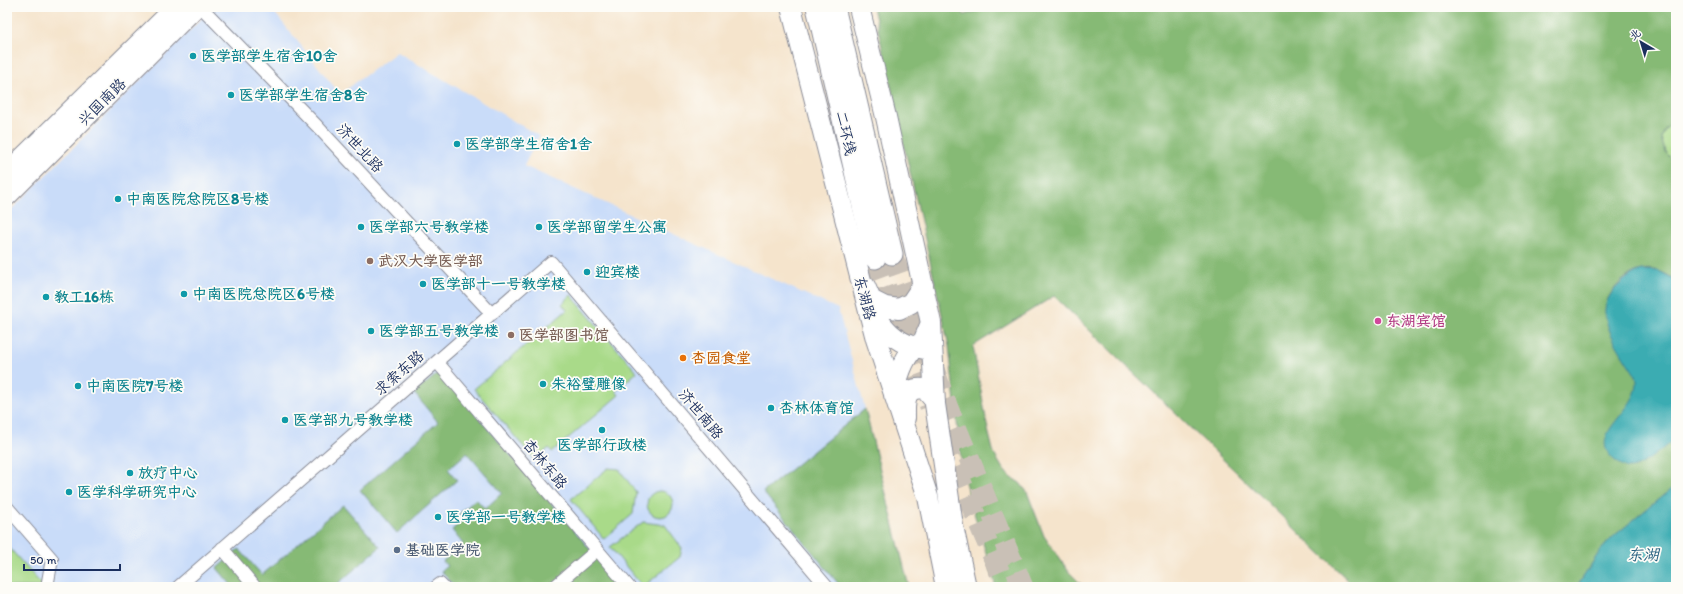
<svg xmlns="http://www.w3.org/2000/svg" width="1683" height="594" font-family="Itim,'LXGW WenKai TC',sans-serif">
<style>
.built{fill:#c9dcf9}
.green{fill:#a9da89;stroke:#628474}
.forest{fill:#86ba75;stroke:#50746a}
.water{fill:#3aacb2;stroke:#2a6e88}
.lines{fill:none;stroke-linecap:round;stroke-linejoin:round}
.trunk-tunnel{stroke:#c9c0b6;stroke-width:21;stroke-dasharray:21 10;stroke-linecap:butt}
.minor-casing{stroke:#888a95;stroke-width:14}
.secondary-casing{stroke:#888a95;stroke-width:20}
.primary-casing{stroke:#888a95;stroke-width:22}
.trunk-casing{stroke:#888a95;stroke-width:23}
.minor{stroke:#fff;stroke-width:12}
.secondary{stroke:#fff;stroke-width:18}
.primary{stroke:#fff;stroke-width:20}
.trunk{stroke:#fff;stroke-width:21}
.culture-dot{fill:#0f9aa8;stroke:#fdfcf7;stroke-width:1.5}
.education-dot{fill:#8d6e63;stroke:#fdfcf7;stroke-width:1.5}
.hotel-dot{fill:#d1479c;stroke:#fdfcf7;stroke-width:1.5}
.food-dot{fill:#e8710a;stroke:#fdfcf7;stroke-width:1.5}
.service-dot{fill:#5c6f8a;stroke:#fdfcf7;stroke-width:1.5}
.labels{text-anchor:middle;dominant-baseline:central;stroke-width:3.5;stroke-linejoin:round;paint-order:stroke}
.culture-label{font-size:15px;font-weight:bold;fill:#0d838f;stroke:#fdfcf7;text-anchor:start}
.street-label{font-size:15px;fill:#1b2f5e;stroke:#fdfcf7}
.education-label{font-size:15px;font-weight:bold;fill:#785e54;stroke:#fdfcf7;text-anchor:start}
.hotel-label{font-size:15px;font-weight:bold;fill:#b23c85;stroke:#fdfcf7;text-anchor:start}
.food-label{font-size:15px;font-weight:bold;fill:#c56008;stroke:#fdfcf7;text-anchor:start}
.service-label{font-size:15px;font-weight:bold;fill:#4e5e75;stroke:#fdfcf7;text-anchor:start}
.water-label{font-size:16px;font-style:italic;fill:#276180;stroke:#fdfcf7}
</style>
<rect width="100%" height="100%" fill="#fdfcf7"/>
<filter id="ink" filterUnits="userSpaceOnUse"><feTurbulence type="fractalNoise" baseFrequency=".025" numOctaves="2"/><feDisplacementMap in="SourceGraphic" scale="8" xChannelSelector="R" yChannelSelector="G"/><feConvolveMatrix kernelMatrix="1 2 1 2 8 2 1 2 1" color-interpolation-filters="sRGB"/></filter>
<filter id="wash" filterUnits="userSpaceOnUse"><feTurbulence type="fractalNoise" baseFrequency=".012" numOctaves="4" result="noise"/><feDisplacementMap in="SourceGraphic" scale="16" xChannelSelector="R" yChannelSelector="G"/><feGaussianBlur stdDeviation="0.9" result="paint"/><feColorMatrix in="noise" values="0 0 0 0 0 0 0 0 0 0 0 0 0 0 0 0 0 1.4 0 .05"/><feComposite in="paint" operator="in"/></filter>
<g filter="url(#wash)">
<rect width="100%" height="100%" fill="#f5e4cc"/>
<path class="built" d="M213,7H270L340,94L397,52L539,136L524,166L838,309L865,409L909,587H7V214Z"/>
<path class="green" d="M1676,120V163L1665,152L1661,138L1666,128Z
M571,295L637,372L616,391L619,395L552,452L549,448L535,460L474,389L567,310L562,304Z
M608,468L619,469L636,492L633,514L604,539L571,499Z
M647 504a13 13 0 1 1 26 0a13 13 0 1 1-26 0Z
M643,522L665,525L682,548L680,557L643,587L610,547Z
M7,545L41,584V587H7Z"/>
<path class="forest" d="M873,7H961L964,15L989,7H1676V120L1666,128L1661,138L1665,152L1676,163V280C1666,274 1655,267 1642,270C1628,272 1611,289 1607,302C1605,308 1607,323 1609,329C1615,344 1639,373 1638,386C1637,398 1618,419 1610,429L1631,468L1637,466L1676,438V485L1614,536L1600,551L1577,587H1355L1054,296L973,346L988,430L994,454L1003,469L1009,476L1020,483L1027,492L1044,536L1069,572L1084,587H996L964,479L960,451L949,346Z
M440,372L622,587H455L441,571L447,566L443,561L463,544L452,530L464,519L459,514L476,499L485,509L502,493L467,453L448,469L457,480L397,533L360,490L438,422L414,393Z
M865,409L909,587H841L763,492Z
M343,505L380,547L334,587H233L217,568L239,549L262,575Z"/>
<path class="water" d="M1642,270L1659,271L1676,280V438C1665,446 1643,467 1630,468C1625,468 1621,465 1617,462C1579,434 1646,409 1636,376C1626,360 1603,328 1605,309C1606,300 1612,291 1619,285C1626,278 1633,273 1642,270Z
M1676,485V587H1577L1600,551L1614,536Z"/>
</g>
<g filter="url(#ink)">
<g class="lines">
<path class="trunk-tunnel" d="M892,254L948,408L1023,587
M875,258L930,406
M943,439L1006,587"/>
<defs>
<path id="minor" d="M201,7L317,126L492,314
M437,362L629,587
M7,507L52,559L47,587
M222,548L255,587
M178,587L551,262L827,587
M436,587L440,584L443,587
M554,587L597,550"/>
<path id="secondary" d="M7,172L175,7
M7,197L197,7"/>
<path id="primary" d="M791,7L876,339L928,497L946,587
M859,7L886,117L931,323L935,404L953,526L966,587
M865,286L871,300L885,307L899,309L911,303L923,285
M873,313C885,329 893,340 914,347L923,342L931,323
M894,395C898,376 902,362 914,347L925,349
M905,418C905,402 903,386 925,389L935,401"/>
<path id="trunk" d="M817,7L875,258
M834,7L892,254"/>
</defs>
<use href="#minor" class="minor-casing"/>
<use href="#secondary" class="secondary-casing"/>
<use href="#primary" class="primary-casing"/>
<use href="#trunk" class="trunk-casing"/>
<use href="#minor" class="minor"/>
<use href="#secondary" class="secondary"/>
<use href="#primary" class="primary"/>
<use href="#trunk" class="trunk"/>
</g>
</g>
<g class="culture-dot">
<circle cx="193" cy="56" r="4"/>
<circle cx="231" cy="95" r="4"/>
<circle cx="457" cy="144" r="4"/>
<circle cx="118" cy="199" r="4"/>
<circle cx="361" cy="227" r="4"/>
<circle cx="539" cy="227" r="4"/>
<circle cx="587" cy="272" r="4"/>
<circle cx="423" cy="284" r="4"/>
<circle cx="184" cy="294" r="4"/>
<circle cx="46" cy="297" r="4"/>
<circle cx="371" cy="331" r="4"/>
<circle cx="543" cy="384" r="4"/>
<circle cx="78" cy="386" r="4"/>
<circle cx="771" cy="408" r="4"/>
<circle cx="285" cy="420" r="4"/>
<circle cx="602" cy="430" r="4"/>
<circle cx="130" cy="473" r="4"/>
<circle cx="69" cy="492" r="4"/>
<circle cx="438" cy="517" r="4"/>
</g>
<g class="education-dot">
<circle cx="370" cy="261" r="4"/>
<circle cx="511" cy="335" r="4"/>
</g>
<circle class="hotel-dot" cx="1378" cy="321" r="4"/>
<circle class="food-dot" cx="683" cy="358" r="4"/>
<circle class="service-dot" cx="397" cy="550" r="4"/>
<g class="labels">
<g class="culture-label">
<text x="201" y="56">医学部学生宿舍10舍</text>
<text x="239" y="95">医学部学生宿舍8舍</text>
<text x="465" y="144">医学部学生宿舍1舍</text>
<text x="126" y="199">中南医院总院区8号楼</text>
<text x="369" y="227">医学部六号教学楼</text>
<text x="547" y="227">医学部留学生公寓</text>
<text x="595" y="272">迎宾楼</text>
<text x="431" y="284">医学部十一号教学楼</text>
<text x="192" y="294">中南医院总院区6号楼</text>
<text x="54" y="297">教工16栋</text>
<text x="379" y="331">医学部五号教学楼</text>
<text x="551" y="384">朱裕璧雕像</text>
<text x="86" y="386">中南医院7号楼</text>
<text x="779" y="408">杏林体育馆</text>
<text x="293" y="420">医学部九号教学楼</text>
<text x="602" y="445" text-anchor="middle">医学部行政楼</text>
<text x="138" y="473">放疗中心</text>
<text x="77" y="492">医学科学研究中心</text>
<text x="446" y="517">医学部一号教学楼</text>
</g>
<g class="street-label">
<text transform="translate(102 102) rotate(-45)">兴国南路</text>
<text transform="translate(846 133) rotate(77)">二环线</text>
<text transform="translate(360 148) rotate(47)">济世北路</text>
<text transform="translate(865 298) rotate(75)">东湖路</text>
<text transform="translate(399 373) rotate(-41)">求索东路</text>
<text transform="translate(701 414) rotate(50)">济世南路</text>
<text transform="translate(545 464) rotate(50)">杏林东路</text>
</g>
<g class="education-label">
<text x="378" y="261">武汉大学医学部</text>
<text x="519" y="335">医学部图书馆</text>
</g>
<g class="hotel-label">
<text x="1386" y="321">东湖宾馆</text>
</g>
<g class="food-label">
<text x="691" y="358">杏园食堂</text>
</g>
<g class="service-label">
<text x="405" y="550">基础医学院</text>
</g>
<g class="water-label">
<text x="1643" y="554">东湖</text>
</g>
</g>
<rect width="1683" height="594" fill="none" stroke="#fdfcf7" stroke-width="24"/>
<g transform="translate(1641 42) rotate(322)" stroke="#fdfcf7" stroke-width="3" paint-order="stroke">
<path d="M0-3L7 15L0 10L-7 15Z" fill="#1b2f5e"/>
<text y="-6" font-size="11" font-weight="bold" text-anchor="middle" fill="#1b2f5e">北</text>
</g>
<path d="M24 564v6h96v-6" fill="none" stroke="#1b2f5e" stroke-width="2"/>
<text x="30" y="564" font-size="12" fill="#1b2f5e" stroke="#fdfcf7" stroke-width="3" paint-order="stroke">50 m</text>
</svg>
